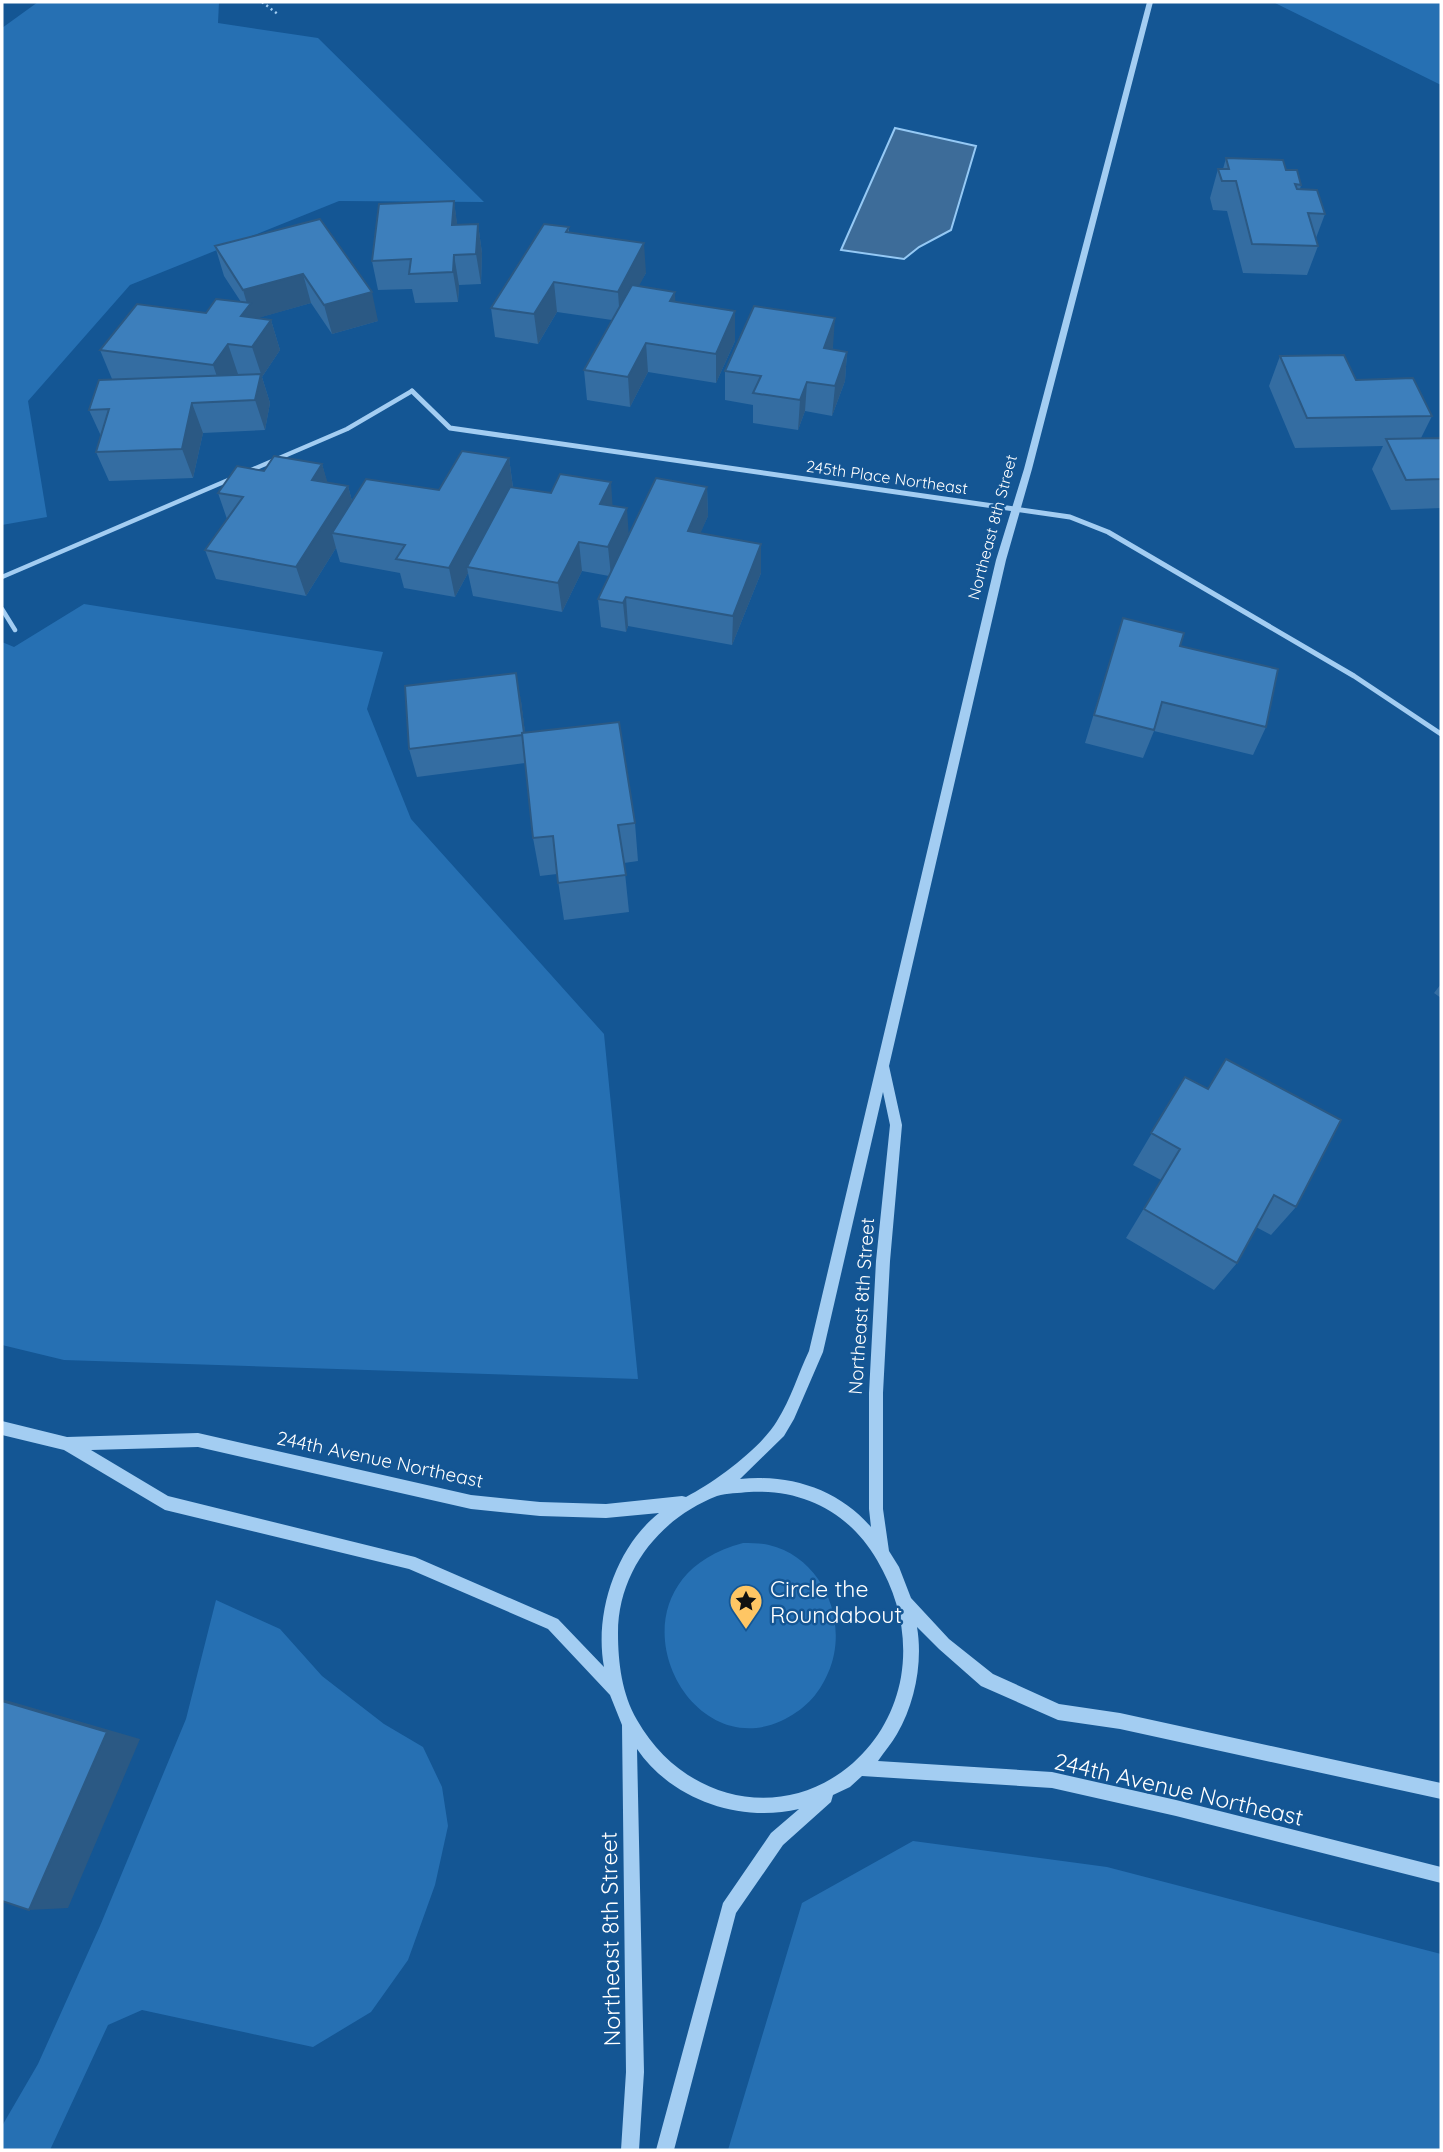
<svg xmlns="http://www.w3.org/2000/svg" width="1443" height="2152" font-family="Quicksand,sans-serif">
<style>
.green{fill:#2670b3}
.water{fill:#3d6c99;stroke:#95c9f5;stroke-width:2}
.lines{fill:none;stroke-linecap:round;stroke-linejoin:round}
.path{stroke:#a3cdf2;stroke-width:2.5;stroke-dasharray:2 3.5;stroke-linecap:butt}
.service{stroke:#a3cdf2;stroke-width:4.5}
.minor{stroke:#a3cdf2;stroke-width:5}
.tertiary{fill:#a3cdf2;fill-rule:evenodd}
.wall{fill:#346da2}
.shaded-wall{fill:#2b5984}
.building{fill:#3d7fbc;stroke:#2b5984;stroke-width:2}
.labels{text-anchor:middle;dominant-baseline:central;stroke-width:5;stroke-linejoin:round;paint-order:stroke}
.far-street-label{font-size:16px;fill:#fff;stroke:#145694}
.street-label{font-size:19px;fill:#fff;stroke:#145694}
.near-poi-label{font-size:23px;fill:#fff;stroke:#145694;text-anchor:start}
.near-street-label{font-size:23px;fill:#fff;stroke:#145694}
</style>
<rect width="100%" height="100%" fill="#145694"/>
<path class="green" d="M38,2H219L218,23L318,38L484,202L339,201L130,285L28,401L47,517L2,525V28Z
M1273,2H1441V85Z
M84,604L383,652L367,709L411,819L604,1034L638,1379L64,1360L2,1345V642L14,647Z
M743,1543C751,1543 761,1543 769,1545C824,1558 850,1624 828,1673C818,1696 804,1710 781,1721C680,1767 598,1581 743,1543Z
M216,1600L280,1629L322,1676L384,1724L423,1747L442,1787L448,1826L435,1885L408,1960L371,2012L313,2047L142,2010L108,2025L50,2150H2V2126L38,2064L100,1926L186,1719Z
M913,1841L1107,1867L1441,1954V2150H728L802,1903Z"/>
<path class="water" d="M895,128L976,146L951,230L919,247L904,259L841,250Z"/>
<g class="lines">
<path class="path" d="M262,2L279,15"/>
<path class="service" d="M249,471L347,429L412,391
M2,577L233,478
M2,609L15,630"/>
<path class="minor" d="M412,391L450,428L1070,517L1108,532L1354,676L1441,734"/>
<path class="tertiary" d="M1147,2H1153L1032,469L1006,560L889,1066L902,1125L890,1261L883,1393V1509L889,1551L899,1567L911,1598L949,1639L993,1674L1059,1704L1120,1713L1441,1783V1799L1120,1729L1058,1720L981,1686L939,1649L917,1627C923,1662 915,1703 897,1734C892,1743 884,1752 878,1761L1052,1772L1176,1800L1441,1867V1883L1176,1816L1052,1788L862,1776L850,1787L833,1795L831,1802L783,1845L736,1913L674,2150H656L723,1903L771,1833L799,1809C740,1823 672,1800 637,1749L644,2072L639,2150H621L626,2072L622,1725L610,1695L548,1629L409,1569L165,1510L64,1450L2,1435V1421L67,1437L198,1433L471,1495L540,1502L606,1504L682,1496L686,1497C715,1482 760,1449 777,1421C791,1399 798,1374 809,1351L996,560L1024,469ZM883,1092L890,1125L876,1261L869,1393V1509L871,1527C838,1489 790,1474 740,1479L784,1436L794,1419L823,1352ZM198,1447L471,1509L540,1516L606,1518L659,1513C616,1547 594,1613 604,1667L558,1619L415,1557L168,1496L91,1450ZM749,1492C803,1489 849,1512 877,1560C898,1596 908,1635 901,1677C895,1710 879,1740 853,1763C782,1825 682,1800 637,1720C622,1694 618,1663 618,1633C618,1571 660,1518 717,1496C727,1493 739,1493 749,1492Z"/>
</g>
<path class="wall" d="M1226,158L1286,170L1301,185L1300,189L1325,214L1316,238L1318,246L1307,275L1243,273L1227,211L1213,210L1210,198L1218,169H1223Z
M454,201L457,225L478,224L482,253L481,284L459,285L458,302L415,303L412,289L378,290L372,261Z
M320,219L378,321L332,334L311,303L257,318L271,320L280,350L262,377L270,403L265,430L203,433L193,478L109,481L96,452L101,436L89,410L112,379L100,350L206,313L241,302L224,276L215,246Z
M569,227V233L646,273L638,286L675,292V302L735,341L716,383L648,372L630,407L587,400L584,370L612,320L557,312L538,344L495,337L491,308Z
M833,347L832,349L847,352L845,381L832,416L805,411L798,430L753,423V405L725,400V371Z
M1280,356L1356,380L1432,416L1421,438H1441V508L1391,510L1372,469L1383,446L1295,448L1269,386Z
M509,458L513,487L613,506L629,534L707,487L708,516L700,533L761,544V573L732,645L628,626L626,632L601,627L598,599L609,576L582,571L562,612L473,596L468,573L455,597L404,588L400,573L340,562L336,548L306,596L216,579L205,550L227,519L218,493L264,471L322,464L327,483L348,486L352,501L439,490Z
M1123,618L1266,727L1253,755L1154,731L1143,758L1085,743Z
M521,701L525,733L635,823L638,861L624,863L629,912L564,920L557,874L540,876L533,838L525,763L417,777L409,749Z
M1441,984V998L1434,993Z
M1185,1077L1296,1207L1271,1235L1256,1227L1237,1263L1214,1290L1126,1238L1161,1180L1133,1165Z"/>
<path class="shaded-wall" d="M454,201L458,230L452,225Z
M478,224L482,253L481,284L476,254Z
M644,243L646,273L620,321L618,292Z
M454,255L459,285L458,302L453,272Z
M303,274L311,303L255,319L241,316L248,307L243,290Z
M554,282L557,312L538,344L534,314Z
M372,292L378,321L332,334L324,305Z
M675,292L676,321L670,301Z
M735,311V341L716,383V354Z
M835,318L833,347L822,378L824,348Z
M271,320L280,350L262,377L252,347Z
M646,343L648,372L630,407L628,377Z
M228,344L238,374L223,394L213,365Z
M847,352L845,381L832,416L835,386Z
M261,374L270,403L265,430L255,400Z
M807,382L805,411L798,430L800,400Z
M192,403L203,433L193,478L182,449Z
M509,458L513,488L467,567L468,573L455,597L449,568Z
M322,464L331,494L312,480Z
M611,482L613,512L600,504Z
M348,486L356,516L332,533L336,548L306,596L296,567Z
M707,487L708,516L689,560L688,531Z
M627,508L629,538L611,576L608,547Z
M579,542L582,571L562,612L558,583Z
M761,544V573L732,645L733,616Z
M626,597L628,626L626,632L623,603Z
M516,673L521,701L529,763L524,735Z
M2,1699L140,1739L68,1908L29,1910Z"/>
<path class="building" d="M1226,158L1283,160L1286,170H1297L1301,185L1295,184L1297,189L1317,190L1325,214L1308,213L1318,246L1252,244L1236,181H1222L1218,169H1229Z
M454,201L452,225L478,224L476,254L454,255L453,272L409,274L411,259L372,261L379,204Z
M320,219L372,292L324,305L303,274L243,290L215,246Z
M544,224L569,227L566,232L644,243L618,292L554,282L534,314L491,308Z
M632,285L675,292L670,301L735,311L716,354L646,343L628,377L584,370Z
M216,299L251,303L241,316L271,320L252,347L228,344L213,365L100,350L137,304L206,313Z
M754,306L835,318L824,348L847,352L835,386L807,382L800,400L753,393L761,376L725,371Z
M1344,355L1356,380L1413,378L1432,416L1307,418L1280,356Z
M261,374L255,400L192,403L182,449L96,452L109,409L89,410L99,380Z
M1441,438V479L1406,480L1386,439Z
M462,451L509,458L449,568L396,559L405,545L332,533L366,479L439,490Z
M274,456L322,464L312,480L348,486L296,567L205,550L243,497L218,493L237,466L264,471Z
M560,474L611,482L600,504L627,508L608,547L579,542L558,583L467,567L510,487L551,493Z
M656,478L707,487L688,531L761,544L733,616L626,597L623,603L598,599Z
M1123,618L1184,633L1180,646L1278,669L1266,727L1162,702L1154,730L1094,715Z
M516,673L524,733H522V735L409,749L405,686Z
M619,722L635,823L618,825L626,875L558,883L553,836L533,838L522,733Z
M1226,1059L1341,1120L1296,1207L1274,1195L1237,1263L1144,1209L1180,1149L1151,1133L1185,1077L1208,1089Z
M2,1701L107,1732L29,1910L2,1901Z"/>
<defs>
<symbol id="sight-pin" viewBox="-11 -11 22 30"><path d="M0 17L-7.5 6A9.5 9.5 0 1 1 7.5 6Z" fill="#ffc664" stroke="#145694"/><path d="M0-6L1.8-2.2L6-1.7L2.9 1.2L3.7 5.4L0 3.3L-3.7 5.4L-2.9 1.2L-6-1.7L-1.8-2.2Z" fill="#111"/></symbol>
</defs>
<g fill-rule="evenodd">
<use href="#sight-pin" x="727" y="1582" width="38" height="52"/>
</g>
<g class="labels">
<g class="far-street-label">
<text transform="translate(887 477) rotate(8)">245th Place Northeast</text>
<text transform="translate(992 527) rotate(-75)">Northeast 8th Street</text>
</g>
<g class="street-label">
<text transform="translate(861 1306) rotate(-86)">Northeast 8th Street</text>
<text transform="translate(380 1459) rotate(12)">244th Avenue Northeast</text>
</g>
<g class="near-poi-label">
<text x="770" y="1588">Circle the<tspan x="770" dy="26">Roundabout</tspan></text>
</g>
<g class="near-street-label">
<text transform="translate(1179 1789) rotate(13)">244th Avenue Northeast</text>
<text transform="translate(610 1939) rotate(-91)">Northeast 8th Street</text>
</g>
</g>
<rect width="1443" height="2152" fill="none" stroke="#ffffff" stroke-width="7"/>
</svg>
